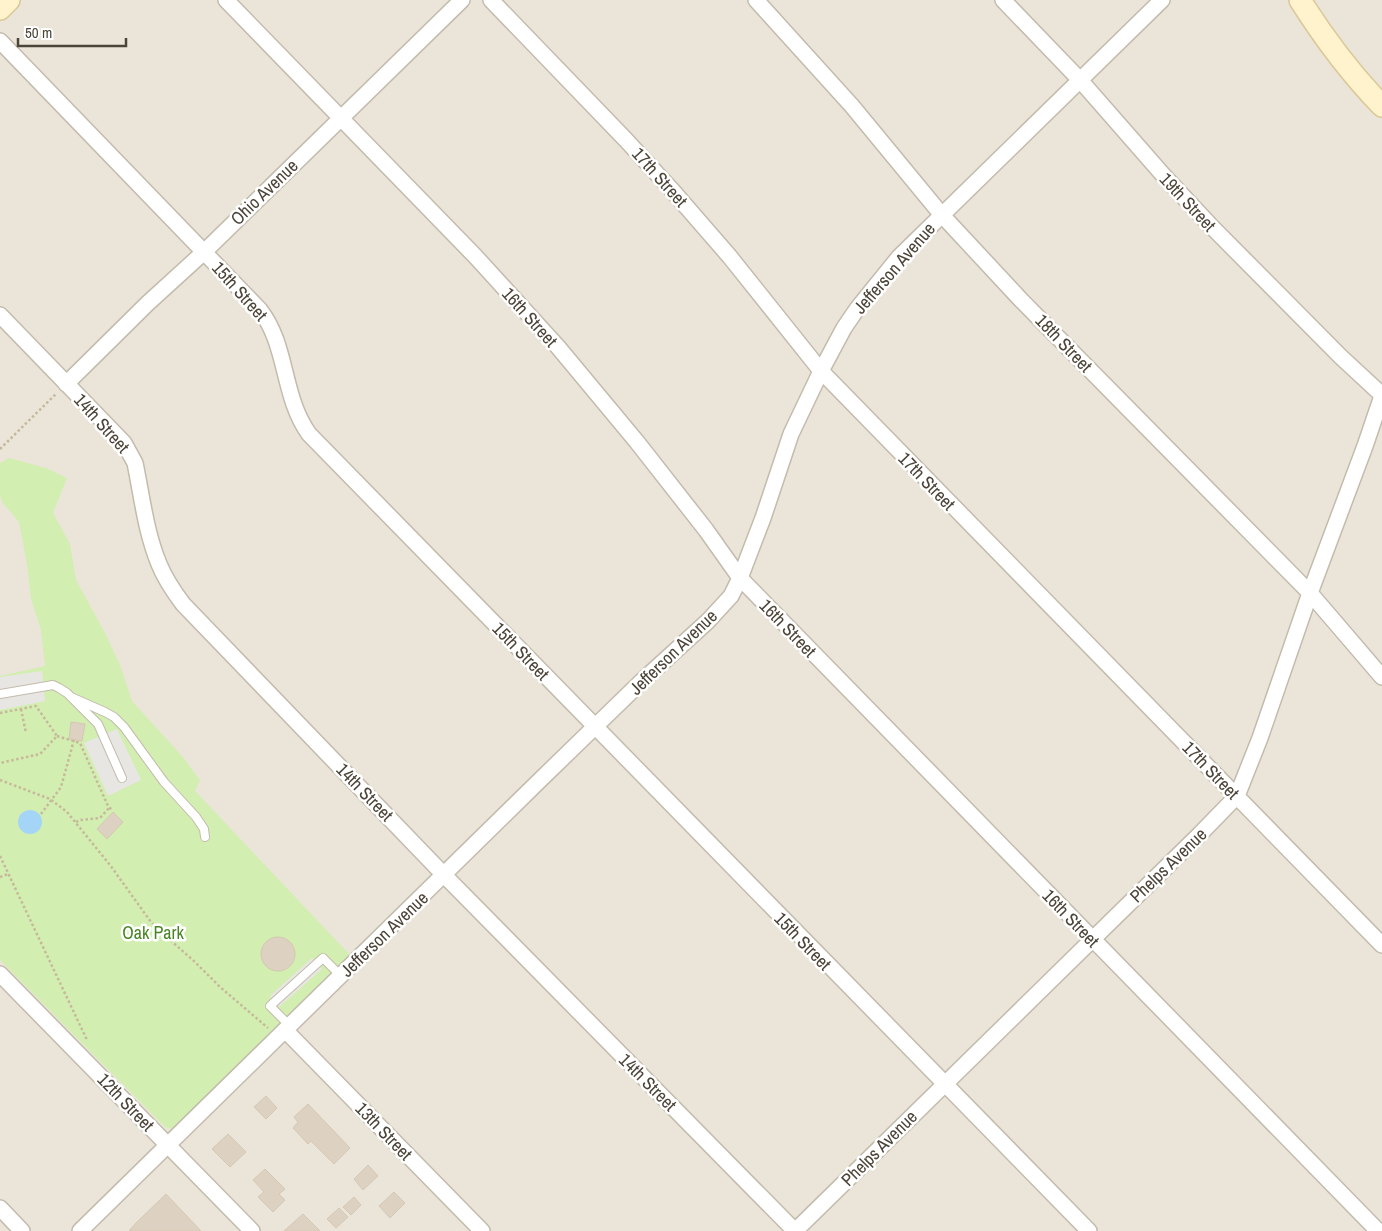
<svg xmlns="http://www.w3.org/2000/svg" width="1382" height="1231" font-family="'Archivo Narrow',sans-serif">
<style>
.residential{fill:#ebe5d9}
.green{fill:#d2eeb1}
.parking{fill:#e8e6e3}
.water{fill:#a4d5f7}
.building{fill:#ddd2c2;stroke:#d5c7b2}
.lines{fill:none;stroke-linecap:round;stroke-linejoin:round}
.lane-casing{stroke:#c3bbac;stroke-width:10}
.street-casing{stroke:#c3bbac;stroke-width:18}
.secondary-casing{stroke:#dac897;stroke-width:24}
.path{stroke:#c7b89c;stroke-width:2.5;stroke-dasharray:2.5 2.5;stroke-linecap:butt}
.lane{stroke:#fff;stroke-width:8}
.street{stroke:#fff;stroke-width:15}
.secondary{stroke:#fff3cd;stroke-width:21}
.labels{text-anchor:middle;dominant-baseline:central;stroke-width:5;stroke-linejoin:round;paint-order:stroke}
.street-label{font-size:18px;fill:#4c4438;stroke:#fff}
.park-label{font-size:18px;fill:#498524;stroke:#fff}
</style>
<rect width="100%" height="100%" fill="#f7f3eb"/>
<path class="residential" d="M9,0H1382V1231H0V9Z"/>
<path class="green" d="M9,458L46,468L67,478L53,513L70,544L76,580L105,633L120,665L132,701L182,756L200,780L195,791L352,957L177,1125L171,1129L165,1127L0,960V676L45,666L41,630L31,599L27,564L19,522L2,502L0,495V463Z"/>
<path class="parking" d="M42,671L45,701L0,710V677Z
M117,729L141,780L108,796L84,743Z
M312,958L322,969L279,1007L270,996Z"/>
<path class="water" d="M18 822a12 12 0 1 1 24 0a12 12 0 1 1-24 0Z"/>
<path class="building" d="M71,722L85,724L82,741L69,739Z
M113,812L123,822L107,839L97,829Z
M261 954a17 17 0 1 1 34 0a17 17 0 1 1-34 0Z
M266,1096L277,1108L266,1119L254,1107Z
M308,1104L350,1148L334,1164L311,1141L308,1144L293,1128L298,1122L294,1117Z
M228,1134L246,1152L230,1167L212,1149Z
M368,1165L378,1176L363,1190L354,1179Z
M265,1169L285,1189L279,1194L285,1200L273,1212L258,1197L264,1192L253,1180Z
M394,1192L405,1203L390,1218L379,1206Z
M166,1194L201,1231H129L136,1223Z
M354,1197L361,1205L351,1215L343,1207Z
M339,1208L348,1217L336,1228L327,1219Z
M303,1214L320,1231H284Z"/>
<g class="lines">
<defs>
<path id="lane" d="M0,694L53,685L59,688L67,693L98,724L122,778
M71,697L105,712L114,717L124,727L164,782L196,817L204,829L205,837
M290,1026L270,1006L323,958L341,976"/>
<path id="street" d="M226,0L475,256L558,347L637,442L706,530L740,578L1378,1231
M491,0L626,140L671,189L730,257L821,371L1382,945
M756,0L852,106L941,214L1021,300L1310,593L1382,677
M1003,0L1080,80L1164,176L1210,225L1341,357L1382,395
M0,41L260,310C288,346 282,397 309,434L1089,1231
M0,315L124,443L135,463C142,497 146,533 159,564C165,579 174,592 183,604L444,875L795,1231
M66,384L148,303L204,252L462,0
M0,974L252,1231
M285,1030L482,1231
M0,1208L22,1231
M80,1231L538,782L642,681L708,621L731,596L740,578L763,518L791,434L821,371L844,328L857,309L899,257L1162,0
M795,1231L1199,835L1237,796L1260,738L1310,593L1365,446L1382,396"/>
<path id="secondary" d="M1300,0C1324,38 1350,73 1382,106
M0,9L9,0"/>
</defs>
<use href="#lane" class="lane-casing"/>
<use href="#street" class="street-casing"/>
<use href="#secondary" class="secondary-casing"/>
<path class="path" d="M0,449L56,394
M21,709L26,733
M0,713L36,706L57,736L40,754L0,763
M57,736L80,743L108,806L112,810
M0,780L50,799L67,812L110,865L151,922L160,931L195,962L220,987L268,1028
M41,814L61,787L74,740
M76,822L80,820L100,818L109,808
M0,856L87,1040
M0,877L8,874"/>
<use href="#lane" class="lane"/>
<use href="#street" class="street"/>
<use href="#secondary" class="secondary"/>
</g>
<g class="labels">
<g class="street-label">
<text transform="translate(660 177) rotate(48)">17th Street</text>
<text transform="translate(264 192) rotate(-44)">Ohio Avenue</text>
<text transform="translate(1188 202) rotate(47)">19th Street</text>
<text transform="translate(894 268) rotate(-49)">Jefferson Avenue</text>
<text transform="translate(240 291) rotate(48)">15th Street</text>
<text transform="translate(530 317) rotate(48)">16th Street</text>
<text transform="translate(1064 343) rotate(46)">18th Street</text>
<text transform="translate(102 423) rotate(48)">14th Street</text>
<text transform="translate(927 481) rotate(46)">17th Street</text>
<text transform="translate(788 628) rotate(46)">16th Street</text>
<text transform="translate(521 651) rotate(46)">15th Street</text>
<text transform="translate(673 652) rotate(-44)">Jefferson Avenue</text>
<text transform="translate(1211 770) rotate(46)">17th Street</text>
<text transform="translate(365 792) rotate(46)">14th Street</text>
<text transform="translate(1168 865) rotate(-44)">Phelps Avenue</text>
<text transform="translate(1071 918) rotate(46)">16th Street</text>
<text transform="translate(384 934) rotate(-44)">Jefferson Avenue</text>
<text transform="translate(803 941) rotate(46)">15th Street</text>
<text transform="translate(648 1082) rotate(45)">14th Street</text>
<text transform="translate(126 1102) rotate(46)">12th Street</text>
<text transform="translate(384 1131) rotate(46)">13th Street</text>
<text transform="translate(879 1148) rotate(-45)">Phelps Avenue</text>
</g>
<g class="park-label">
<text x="153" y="932">Oak Park</text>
</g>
</g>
<path d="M18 38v8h108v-8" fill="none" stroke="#4c4438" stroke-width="2.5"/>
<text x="25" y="38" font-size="15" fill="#4c4438" stroke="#ffffff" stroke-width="4" paint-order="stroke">50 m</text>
</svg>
